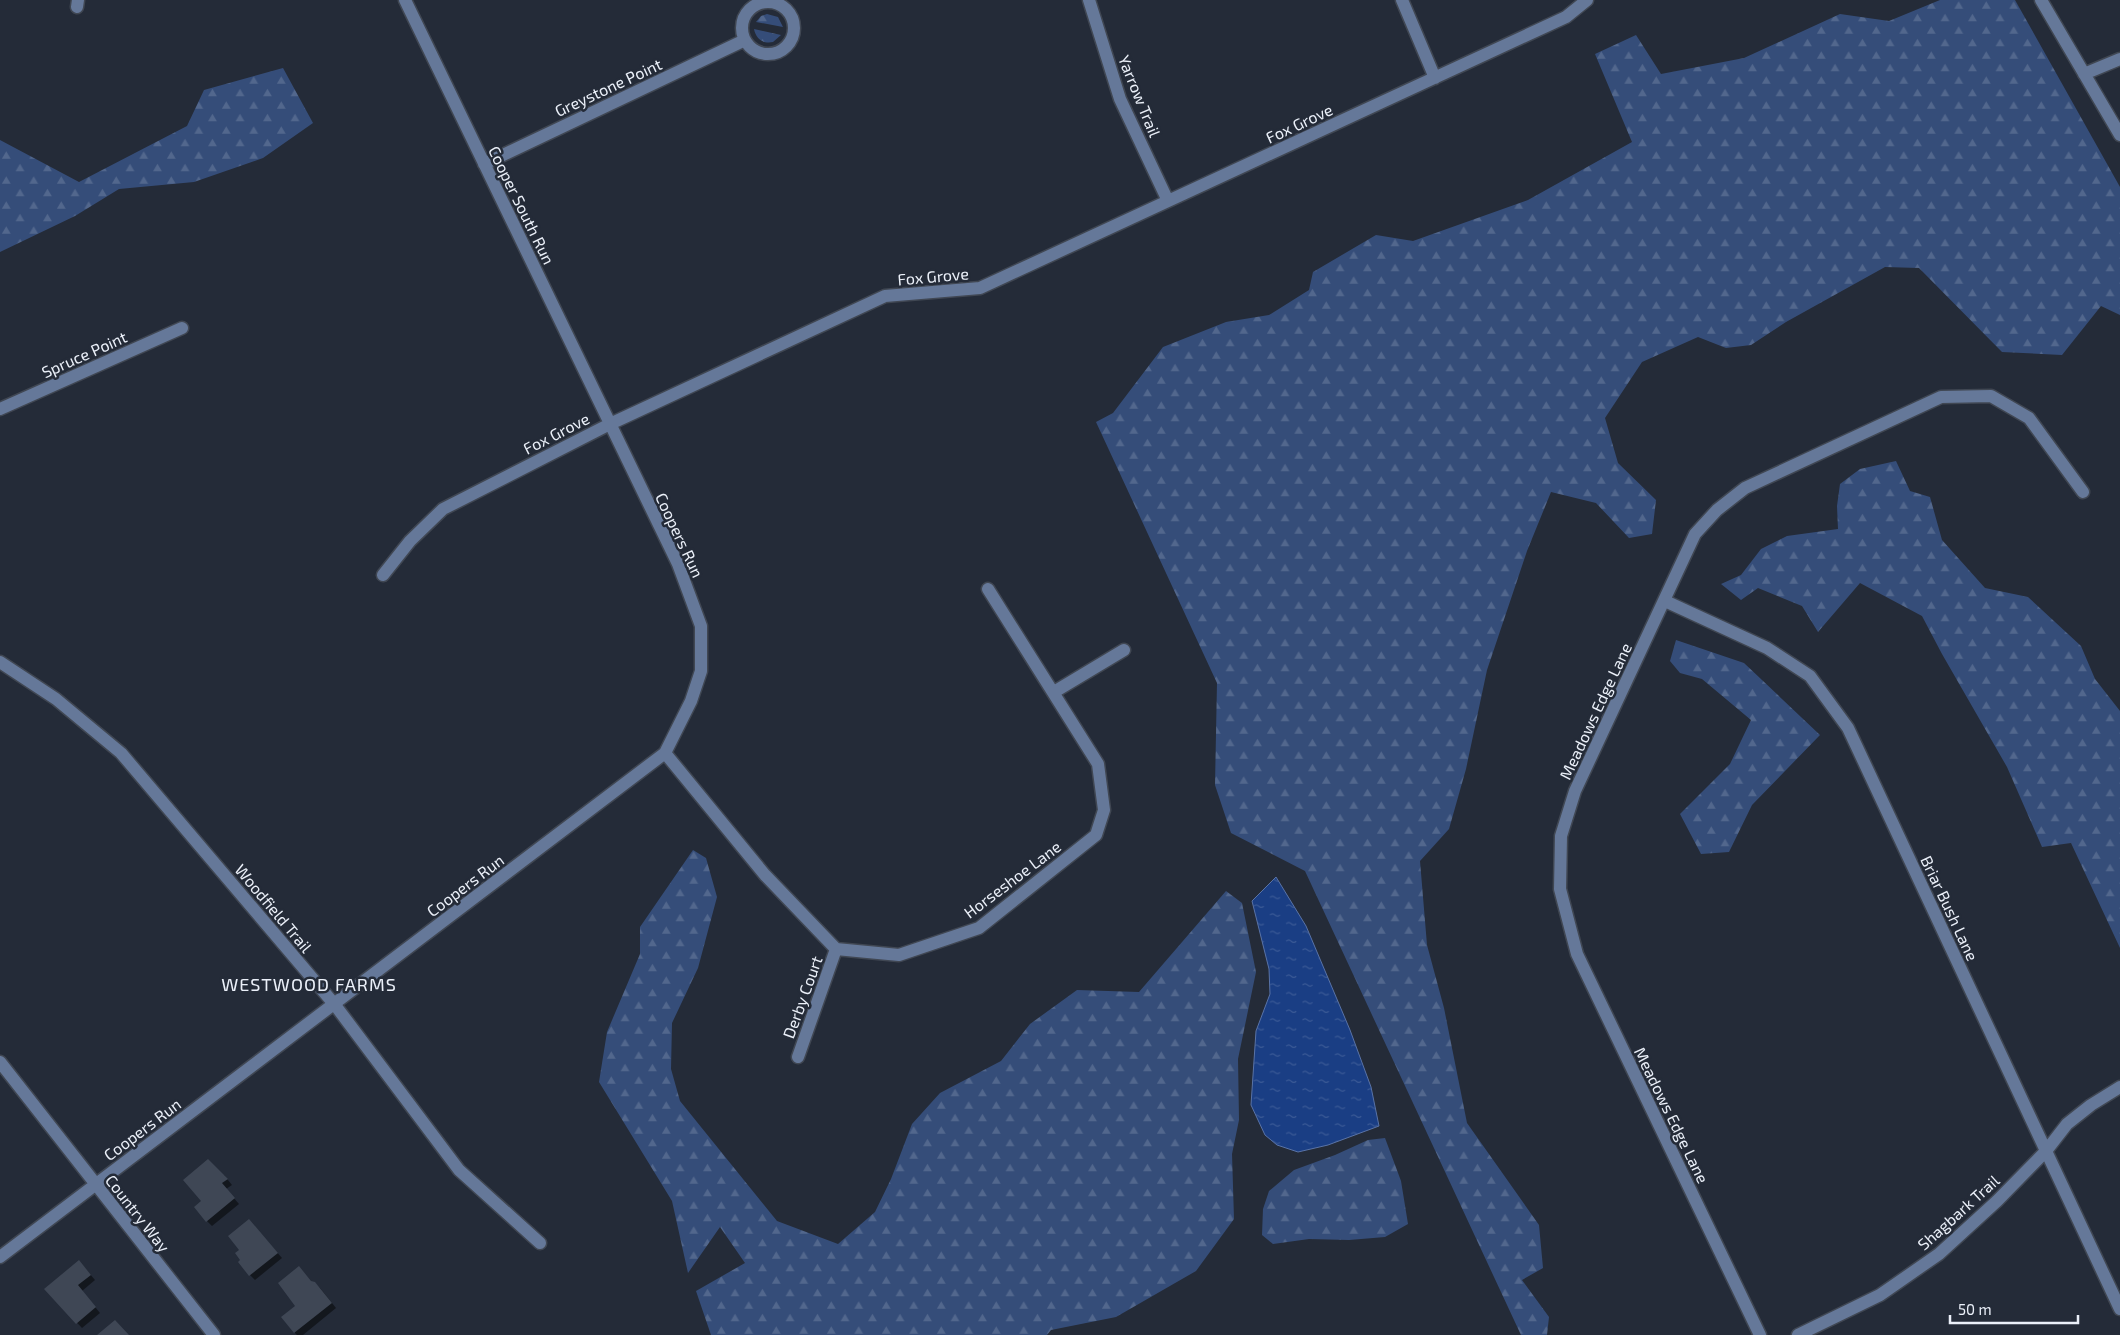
<svg xmlns="http://www.w3.org/2000/svg" width="2120" height="1335" font-family="'Exo 2',sans-serif">
<style>
.forest{fill:url(#forest-firs)}
.water{fill:url(#water-ripples);stroke:#5973a7}
.shadow{fill:#0007}
.building{fill:#3f4755}
.lines{fill:none;stroke-linecap:round;stroke-linejoin:round}
.minor-casing{stroke:#404753;stroke-width:15}
.minor{stroke:#657899;stroke-width:12}
.labels{text-anchor:middle;dominant-baseline:central;stroke-width:5;stroke-linejoin:round;paint-order:stroke}
.street-label{font-size:16px;fill:#ebf0f9;stroke:#242b38}
.neighbourhood-label{font-size:18px;letter-spacing:1px;fill:#ebf0f9;stroke:#242b38}
</style>
<defs>
<pattern id="forest-firs" width="22" height="20" patternUnits="userSpaceOnUse" patternTransform="scale(1.25)"><rect width="22" height="20" fill="#354d79"/><path d="M5 1l3.5 6h-7zM16 11l3.5 6h-7z" fill="#52678d"/></pattern>
<pattern id="water-ripples" width="26" height="14" patternUnits="userSpaceOnUse" patternTransform="scale(1.25)"><rect width="26" height="14" fill="#1a3e84"/><path d="M2 4q2-2 4 0t4 0M15 11q2-2 4 0t4 0" fill="none" stroke="#3b5a96"/></pattern>
</defs>
<rect width="100%" height="100%" fill="#242b38"/>
<path class="forest" d="M1940,0H2015L2120,187V315L2101,306L2062,355L2002,352L1919,268L1885,267L1786,322L1751,345L1726,348L1698,337L1642,362L1605,418L1618,463L1656,500L1652,534L1629,538L1596,503L1551,492L1527,551L1487,670L1466,769L1449,829L1420,861L1427,945L1444,1008L1467,1123L1539,1225L1543,1268L1522,1280L1549,1317L1547,1335H1521L1305,871L1231,833L1215,785L1217,683L1096,422L1113,413L1163,347L1226,322L1269,315L1309,290L1313,272L1376,235L1413,241L1528,200L1632,142L1595,54L1636,35L1661,74L1744,58L1840,14L1889,21Z
M767,14L778,17L783,27L756,22L761,16Z
M754,29L781,35L773,42C763,44 756,39 754,29Z
M283,68L313,123L263,158L194,182L119,189L75,216L0,252V140L79,182L187,126L204,90Z
M1896,461L1910,491L1930,497L1942,540L1985,588L2028,597L2081,646L2095,679L2120,711V948L2071,843L2042,847L2007,767L1942,654L1922,616L1860,583L1818,632L1802,606L1758,588L1741,600L1721,584L1741,575L1761,549L1787,536L1838,529L1837,506L1840,484L1860,469Z
M1676,640L1744,663L1820,735L1752,805L1729,852L1701,854L1680,814L1730,764L1751,720L1702,679L1680,673L1670,661Z
M693,850L706,858L717,897L698,968L672,1023L671,1069L680,1101L777,1221L838,1244L875,1212L891,1179L912,1124L940,1093L1001,1061L1030,1024L1077,990L1139,992L1226,891L1242,903L1256,972L1238,1059L1239,1120L1232,1154L1234,1219L1196,1271L1116,1317L1051,1330L1047,1335H711L696,1291L745,1263L720,1227L688,1273L672,1201L599,1082L607,1032L640,954V927Z
M1385,1138L1401,1181L1408,1224L1385,1237L1349,1240L1309,1239L1273,1244L1262,1235L1263,1209L1269,1191L1294,1170L1335,1155L1368,1140Z"/>
<path class="water" d="M1276,877L1306,926L1350,1030L1371,1087L1379,1126L1328,1145L1298,1152L1277,1145L1265,1135L1251,1105L1256,1031L1270,994L1269,969L1252,901Z"/>
<path class="shadow" d="M224,1175L232,1185L226,1189L239,1204L212,1226L207,1221Z
M254,1226L282,1258L255,1280L250,1275L242,1260L240,1250Z
M84,1267L95,1280L82,1291L100,1313L82,1328L46,1290Z
M312,1283H315L320,1288L336,1308L303,1335H297L294,1332L297,1306Z"/>
<path class="building" d="M208,1159L228,1179L222,1183L235,1198L206,1222L194,1207L201,1201L183,1180Z
M249,1219L278,1253L249,1276L238,1262L240,1260L235,1253L239,1250L228,1236Z
M79,1260L91,1275L78,1285L96,1307L76,1324L44,1289Z
M299,1266L311,1281L315,1282L332,1303L294,1333L281,1317L295,1306L278,1283Z
M115,1320L129,1335H97Z"/>
<g class="lines">
<defs>
<path id="minor" d="M1089,0L1120,99L1168,201
M1402,0L1435,78
M2041,0L2120,135
M742 28a26 26 0 1 1 52 0a26 26 0 1 1-52 0Z
M77,7L78,0
M2084,74L2120,59
M484,164L745,40
M0,409L182,328
M383,575L410,541L443,509L610,424L885,296L980,288L1566,17L1587,0
M1665,601L1767,648L1810,676L1848,728L2120,1309
M0,662L56,699L121,753L335,1005L459,1170L540,1243
M1054,692L1124,650
M665,753L765,875L836,949L899,955L979,928L1096,835L1104,810L1098,764L988,589
M798,1057L836,949
M0,1062L214,1335
M0,1257L665,753L691,701L701,671V626L678,564L405,0
M1760,1335L1577,954L1560,889L1561,836L1575,791L1695,534L1717,510L1745,488L1941,397L1991,396L2029,418L2083,492
M1798,1335L1880,1295L1939,1254L1997,1201L2046,1151L2067,1124L2091,1105L2120,1087"/>
</defs>
<use href="#minor" class="minor-casing"/>
<use href="#minor" class="minor"/>
</g>
<g class="labels">
<g class="street-label">
<text transform="translate(608 87) rotate(-25)">Greystone Point</text>
<text transform="translate(1140 96) rotate(68)">Yarrow Trail</text>
<text transform="translate(1299 123) rotate(-25)">Fox Grove</text>
<text transform="translate(522 205) rotate(64)">Cooper South Run</text>
<text transform="translate(933 276) rotate(-5)">Fox Grove</text>
<text transform="translate(84 354) rotate(-24)">Spruce Point</text>
<text transform="translate(556 433) rotate(-27)">Fox Grove</text>
<text transform="translate(680 535) rotate(65)">Coopers Run</text>
<text transform="translate(1595 711) rotate(-65)">Meadows Edge Lane</text>
<text transform="translate(1012 879) rotate(-37)">Horseshoe Lane</text>
<text transform="translate(465 885) rotate(-37)">Coopers Run</text>
<text transform="translate(274 908) rotate(50)">Woodfield Trail</text>
<text transform="translate(1950 908) rotate(65)">Briar Bush Lane</text>
<text transform="translate(802 997) rotate(-70)">Derby Court</text>
<text transform="translate(1672 1115) rotate(64)">Meadows Edge Lane</text>
<text transform="translate(142 1129) rotate(-37)">Coopers Run</text>
<text transform="translate(1958 1212) rotate(-42)">Shagbark Trail</text>
<text transform="translate(138 1213) rotate(52)">Country Way</text>
</g>
<g class="neighbourhood-label">
<text x="309" y="984">WESTWOOD FARMS</text>
</g>
</g>
<path d="M1950 1315v8h128v-8" fill="none" stroke="#ebf0f9" stroke-width="2.5"/>
<text x="1958" y="1315" font-size="15" fill="#ebf0f9" stroke="#242b38" stroke-width="4" paint-order="stroke">50 m</text>
</svg>
